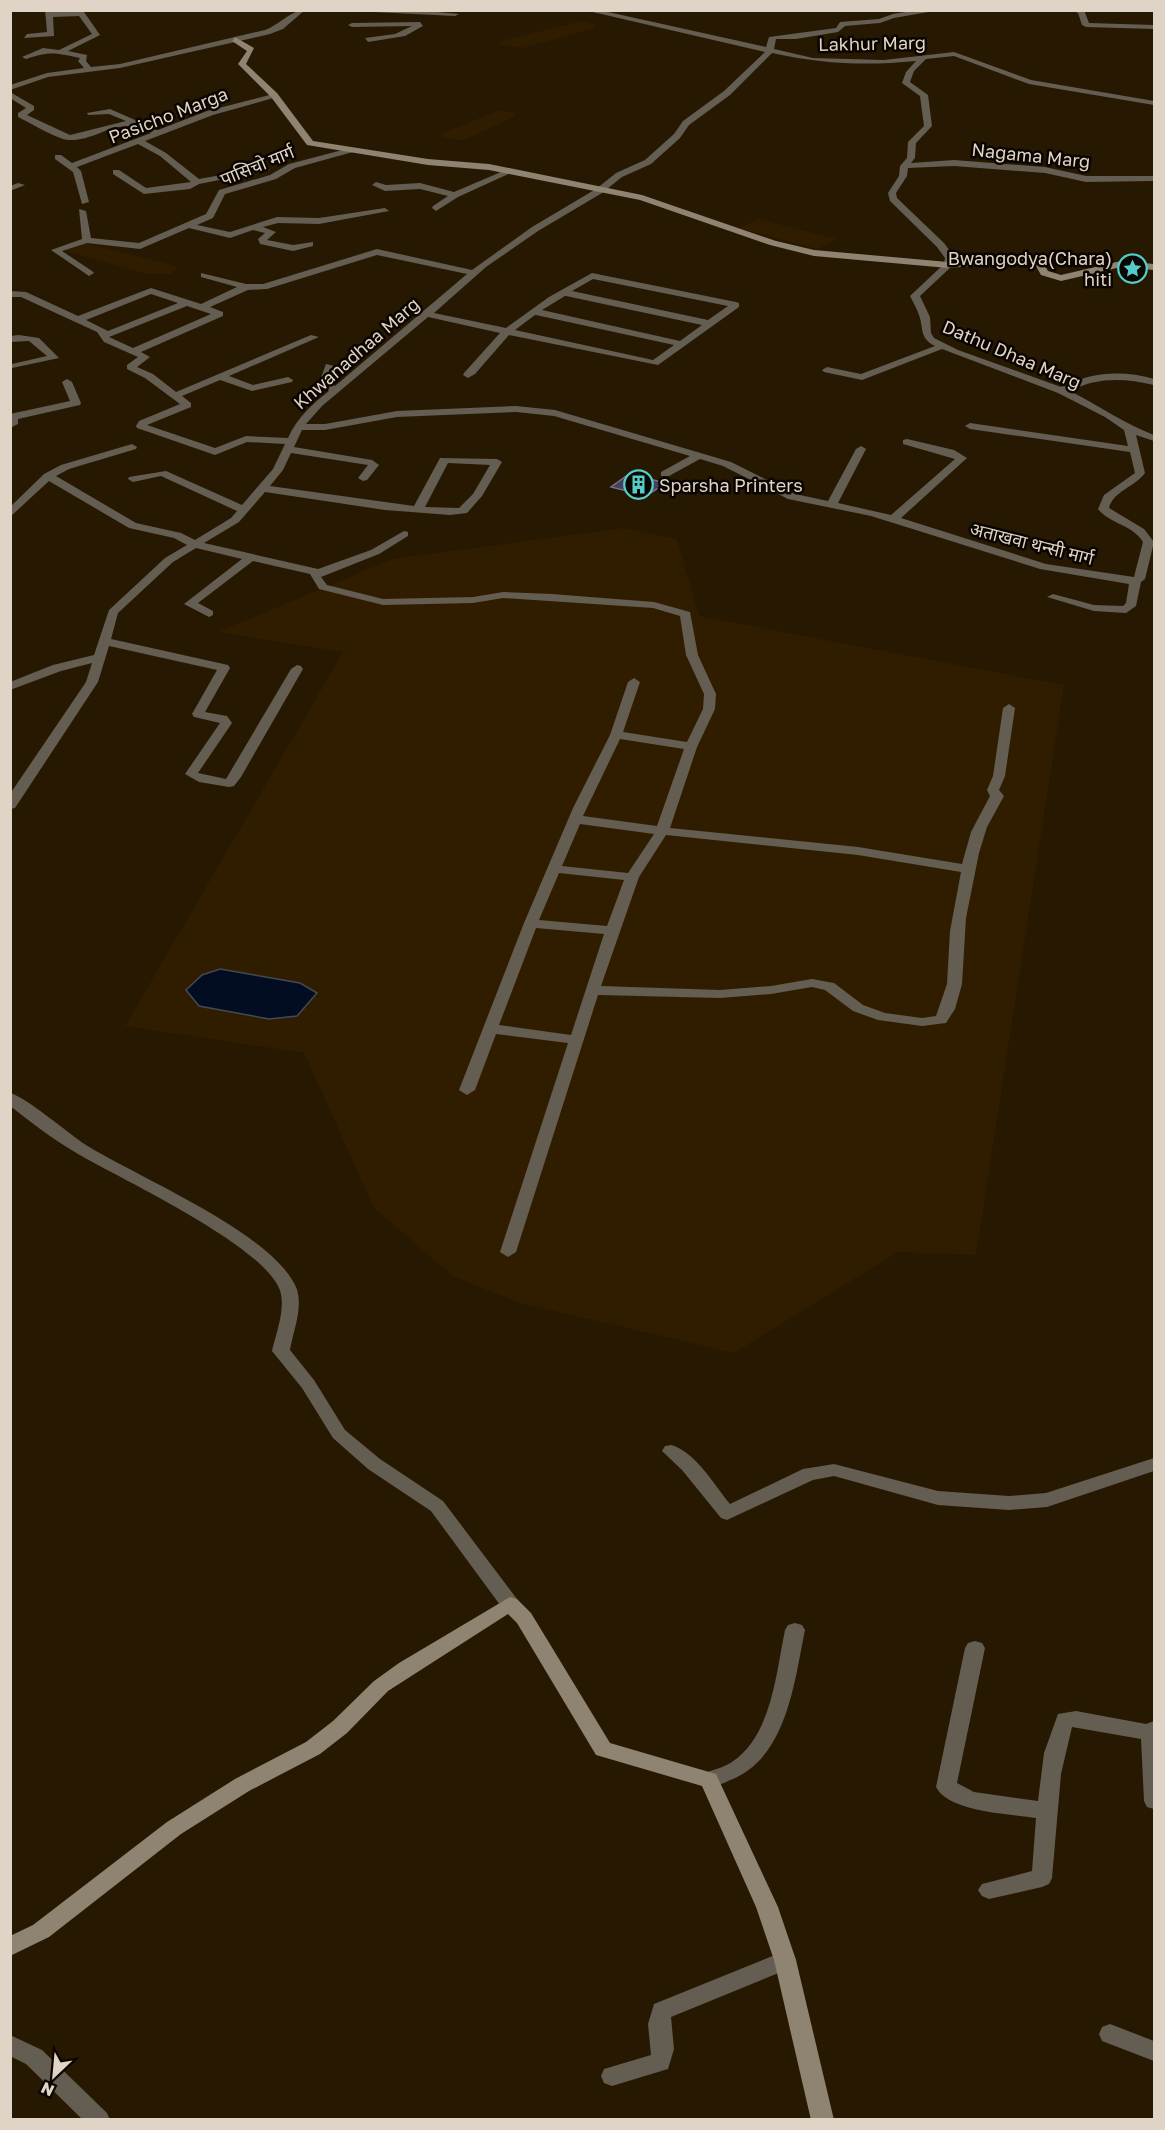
<svg xmlns="http://www.w3.org/2000/svg" width="1165" height="2130" font-family="'Golos Text','Noto Sans Devanagari',sans-serif">
<style>
.built{fill:#301d00}
.water{fill:#020d22;stroke:#444953;stroke-width:1.5}
.building{fill:#463f5c;stroke:#756f8c;stroke-width:1.5}
.lines{fill:none;stroke-linecap:round;stroke-linejoin:round}
.street{fill:#645d52;fill-rule:evenodd}
.secondary{fill:#8f8371;fill-rule:evenodd}
.labels{text-anchor:middle;dominant-baseline:central;stroke-width:5;stroke-linejoin:round;paint-order:stroke}
.far-street-label{font-size:18px;fill:#dfd4c6;stroke:#0b0501}
.far-poi-label{font-size:18px;fill:#dfd4c6;stroke:#0b0501;text-anchor:end}
</style>
<rect width="100%" height="100%" fill="#271801"/>
<path class="built" d="M582,21L596,25L592,29L523,48L499,45L501,41Z
M500,110L516,113L514,117L467,139L459,140L442,137L443,133Z
M759,219L837,239L817,249L739,228Z
M80,242L169,264L177,268L171,274H147L63,250Z
M623,528L677,539L699,616L1064,685L976,1255L898,1252L734,1353L520,1303L454,1277L374,1208L304,1053L125,1026L343,652L218,632L392,559Z"/>
<path class="water" d="M220,969L300,983L317,993L297,1016L269,1019L199,1006L186,990L202,975Z"/>
<path class="building" d="M629,474L666,483L646,496L611,487Z"/>
<g class="lines">
<path class="street" d="M45,10L84,12L100,35L68,51L87,55L86,61L91,67L120,64L265,30C279,25 291,10 305,10L283,29L270,34L120,68L48,77L10,90V85L47,73L84,68L78,61L80,58C54,53 51,51 26,59L22,57L43,48L59,50L92,34L79,16L53,17L54,36L24,38L27,34L47,32Z
M334,10H416L459,14L455,16Z
M584,10H599L766,47L769,37L836,28L840,22L879,19L893,14L917,10H940L894,18L880,23L845,26L838,32L796,39H776L774,49L813,58L884,60L954,52L1031,80L1154,101V105L1029,84L954,56L926,59L914,71L910,82L928,95L932,126L916,143L915,158L911,163L954,160L1045,167L1086,176H1154V181L1086,182L1045,173L954,166L908,168L907,176L896,193L897,198L944,243L955,258L951,267L920,296L930,317L931,333L934,338L958,350L1061,387C1092,372 1122,370 1154,379V385C1124,378 1097,377 1070,391C1098,405 1125,424 1154,435V441L1136,435L1145,473C1135,487 1113,491 1109,508L1144,529L1154,542L1145,579L1141,582L1136,606L1126,613L1094,611L1047,597L1053,594L1094,605L1123,606L1126,603L1129,584L1040,569L871,516L788,499L723,466L700,459L669,476H661V472L690,456L554,416L516,412L397,417L325,430H302L294,447L372,460L379,465L367,480L363,481L358,478L368,465L291,453L283,470L270,486L414,506L440,458L497,459L502,462L482,496L467,513L450,515L385,510L265,492L239,522L204,543L318,569L371,550L404,531L408,532V536L379,554L321,577L327,585L383,599L473,597L503,592L552,594L654,602L690,612L698,655L716,694L715,709L697,747L670,828L858,847L962,864L971,832L990,796L987,790L993,776L1003,708L1009,704L1015,708L1005,776L999,790L1004,796L987,827L979,853L966,918L962,984L955,1009L946,1023L922,1026L878,1020L853,1011L825,990L812,987L771,994L720,998L598,995L516,1252L508,1257L500,1252L568,1043L496,1034L475,1090L467,1095L459,1090L524,923L573,808L610,735L628,682L634,678L640,682L623,732L687,742L703,709L704,694L686,655L680,616L653,608L503,598L473,603L383,605L319,589L310,574L253,561L198,603L213,611V615L209,617L184,604L242,559L196,548L173,562L118,613L111,639L228,665L230,668L205,712L227,716L232,723L198,773L226,779L291,669L297,665L301,666L303,669L241,777L234,786L229,787L199,782L185,774L220,723L194,717L192,714L217,670L109,646L98,682L15,808L10,809V794L86,682L92,663L61,671L10,690V682L53,665L94,655L109,610L165,558L187,545L174,538L129,528L49,481L10,517V507L44,474L61,465L132,444L137,447L136,449L69,469L56,476L136,523L181,533L195,540L231,518L237,511L161,476L133,482L128,479L129,477L166,471L242,505L273,469L285,444L247,442L215,455L137,428L136,426L139,421L180,404L145,378L127,369V365L138,357L104,342L97,332L21,297H10V291L26,292L78,316L151,288L201,304L237,287L201,277V273L246,284H263L377,249L472,270L532,227L596,189L616,173L645,160L674,134L683,121L724,91L765,52ZM772,53C822,64 866,66 916,61L906,72L902,83L920,96L924,126L908,142L907,158L900,166L899,176L888,193L890,201L937,247L945,258L944,264L910,296C913,302 917,309 919,315C924,329 919,338 935,346L861,374L827,367L822,370L824,372L862,380L942,349L1058,393L1105,417L1124,430L1128,446L970,423L965,426L970,429L1130,452L1135,473L1104,495L1098,509C1110,524 1133,525 1143,542L1134,577L1046,564L901,518L967,458L954,450L907,439L903,440V444L955,459L891,515L838,503L866,449L861,446L856,449L828,501L795,494L731,462L555,410L516,406L397,411L325,424H306L322,406L428,317L500,333L464,373L463,375L468,378L475,374L509,335L658,365L739,307V303L736,302L592,273L549,297L506,328L434,313L486,267L538,231L602,193L622,177L651,164L680,138L689,125L730,95ZM377,255L467,274L335,386L329,382L334,366L326,364L319,383L329,391C312,404 297,418 288,438L246,436L215,448L147,425L191,407V403L182,396L220,380L252,391L292,382L293,380L288,377L253,385L229,376L319,337L311,335L176,392L153,374L137,367L150,357L141,352L223,316V312L210,307L248,290L267,289ZM593,279L728,306L708,320L572,291ZM151,294L178,303L108,331L86,320ZM565,296H566L702,325L680,341L542,310ZM187,306L211,314L133,348L109,337ZM535,315H536L674,345L653,360L515,330ZM448,463L490,465L473,494L459,508L425,507ZM620,739L684,749L657,826L583,816ZM580,824L654,834L628,873L562,866ZM666,835L858,855L961,872L950,931L947,984L936,1016L922,1018L885,1013L863,1005L834,983L812,979L771,986L720,990L601,986L639,877ZM559,873L624,880L607,926L539,920ZM536,928L604,934L571,1035L499,1025Z
M1072,10H1084L1089,23L1154,25V29L1086,27L1082,25L1078,13Z
M420,22L423,26L405,36L368,42L365,38L395,34L412,26L352,27L348,25L352,23Z
M10,92L34,106V110L27,115L70,135L126,121L109,114L88,115L87,113L110,109L158,130L207,111L277,93V97L213,115L145,141L166,153L199,179L266,167L270,170L199,184L190,189L144,194L113,174V170H119L146,188L191,182L160,156L138,144L77,167L81,171L89,202L82,204L73,172L55,159V155H61L72,163L151,133C118,114 99,141 69,140C58,140 29,122 18,117V113L26,108L10,98Z
M350,148H353V152L295,168L276,179L225,194L213,218L197,225L230,232L277,217L319,218L385,208L389,211L319,224L278,223L263,227L276,232L267,240L293,245L313,242V246L293,251L260,244L258,239L265,233L253,230L230,238L189,228L140,249L87,243L62,251L92,271L94,273L89,276L51,250L82,239L79,209L86,211L91,238L139,243L206,214L219,190L270,175L289,164Z
M508,169L515,171L458,197L436,211L432,208L433,206L448,196L420,189L385,191L372,185L376,182L386,185L420,183L454,192Z
M18,183L25,185L10,191V186Z
M19,335L39,338L59,358L12,368V364L47,356L29,341L10,342V336Z
M67,379L72,382L81,403L80,405L18,419V424L10,428V414L70,401L62,382Z
M10,1093C26,1097 69,1134 86,1145C139,1178 271,1232 296,1287C304,1306 293,1332 290,1350L314,1380L345,1430L380,1459L443,1501L517,1599L519,1604L517,1609L510,1611L503,1609L431,1511L368,1469L333,1438L302,1388L272,1351C276,1333 287,1306 279,1288C260,1244 123,1180 78,1154C54,1140 32,1123 10,1106Z
M671,1445C696,1452 714,1485 730,1504L803,1469L834,1464L938,1491L1009,1496L1046,1493L1154,1458V1471L1047,1507L1009,1510L938,1505L834,1476L813,1480L727,1520L721,1518L682,1470L662,1451L665,1446Z
M795,1623L802,1625L805,1630C794,1683 787,1760 728,1781C719,1785 712,1789 702,1786L699,1780L702,1774C712,1770 723,1768 732,1762C772,1735 776,1673 785,1630L788,1625Z
M975,1641L982,1643L985,1648L957,1783L974,1792L1038,1801L1044,1753L1058,1714L1076,1711L1146,1724L1154,1721V1809L1147,1807L1144,1801L1141,1739L1072,1727L1061,1774L1052,1878L1049,1884L1042,1887L989,1899L982,1896L978,1890L982,1884L1032,1871L1036,1818C1011,1814 948,1812 936,1787L965,1648L968,1643Z
M785,1951L793,1953L796,1960L793,1967L671,2017L674,2049L668,2069L612,2086L604,2083L601,2076L604,2069L651,2055L648,2024L654,2004Z
M1110,2024L1154,2041V2061L1102,2041L1099,2034L1102,2027Z
M10,2035L42,2050L107,2113L110,2120H83L26,2064L10,2056Z"/>
<path class="secondary" d="M235,37L254,48L246,64L277,93L313,141L428,159L489,164L642,195L776,241L814,250L948,262L1023,256L1043,262L1048,271L1061,275L1121,261L1154,264V270L1121,267L1061,281L1041,275L1036,266L1023,262L948,268L814,256L770,245L640,200L489,170L428,165L307,145L271,97L238,64L247,51L232,41Z
M510,1597L517,1599L531,1613L610,1743L716,1774L778,1907L796,1960L834,2120H811L774,1960L756,1907L702,1786L596,1755L517,1623L508,1614L388,1691L347,1733L320,1754L249,1791L181,1834L49,1937L10,1956V1936L33,1925L167,1822L235,1779L306,1742L333,1721L374,1681L399,1663Z"/>
</g>
<defs>
<symbol id="sight-ring" viewBox="-11 -11 22 22"><circle r="9.5" fill="#0b0501" stroke="#53cdc9" stroke-width="1.5"/><path d="M0-6L1.8-2.2L6-1.7L2.9 1.2L3.7 5.4L0 3.3L-3.7 5.4L-2.9 1.2L-6-1.7L-1.8-2.2Z" fill="#53cdc9"/></symbol>
<symbol id="building-ring" viewBox="-11 -11 22 22"><circle r="9.5" fill="#0b0501" stroke="#53cdc9" stroke-width="1.5"/><path d="M-4-6H4V6H1V3H-1V6H-4ZM-2.5-4.3h1.7v1.8h-1.7ZM.8-4.3h1.7v1.8H.8ZM-2.5-1h1.7V.8h-1.7ZM.8-1h1.7V.8H.8Z" fill="#53cdc9"/></symbol>
</defs>
<g fill-rule="evenodd">
<use href="#sight-ring" x="1116" y="252" width="33" height="33"/>
<use href="#building-ring" x="622" y="468" width="33" height="33"/>
</g>
<g class="labels">
<g class="far-street-label">
<text transform="translate(872 43) rotate(-1)">Lakhur Marg</text>
<text transform="translate(168 115) rotate(-21)">Pasicho Marga</text>
<text transform="translate(1031 155) rotate(6)">Nagama Marg</text>
<text transform="translate(257 165) rotate(-22)">पासिचो मार्ग</text>
<text transform="translate(356 353) rotate(-41)">Khwanadhaa Marg</text>
<text transform="translate(1012 354) rotate(23)">Dathu Dhaa Marg</text>
<text transform="translate(1032 543) rotate(14)">अताखवा थन्सी मार्ग</text>
</g>
<g class="far-poi-label">
<text x="1112" y="258">Bwangodya(Chara)<tspan x="1112" dy="21">hiti</tspan></text>
<text x="659" y="485" text-anchor="start">Sparsha Printers</text>
</g>
</g>
<rect width="1165" height="2130" fill="none" stroke="#dfd4c6" stroke-width="24"/>
<g transform="translate(54 2076) rotate(206)" stroke="#0b0501" stroke-width="4.5" paint-order="stroke">
<path d="M0-4.5L10 22L0 15L-10 22Z" fill="#dfd4c6"/>
<text y="-9" font-size="16" font-weight="bold" text-anchor="middle" fill="#dfd4c6">N</text>
</g>
</svg>
